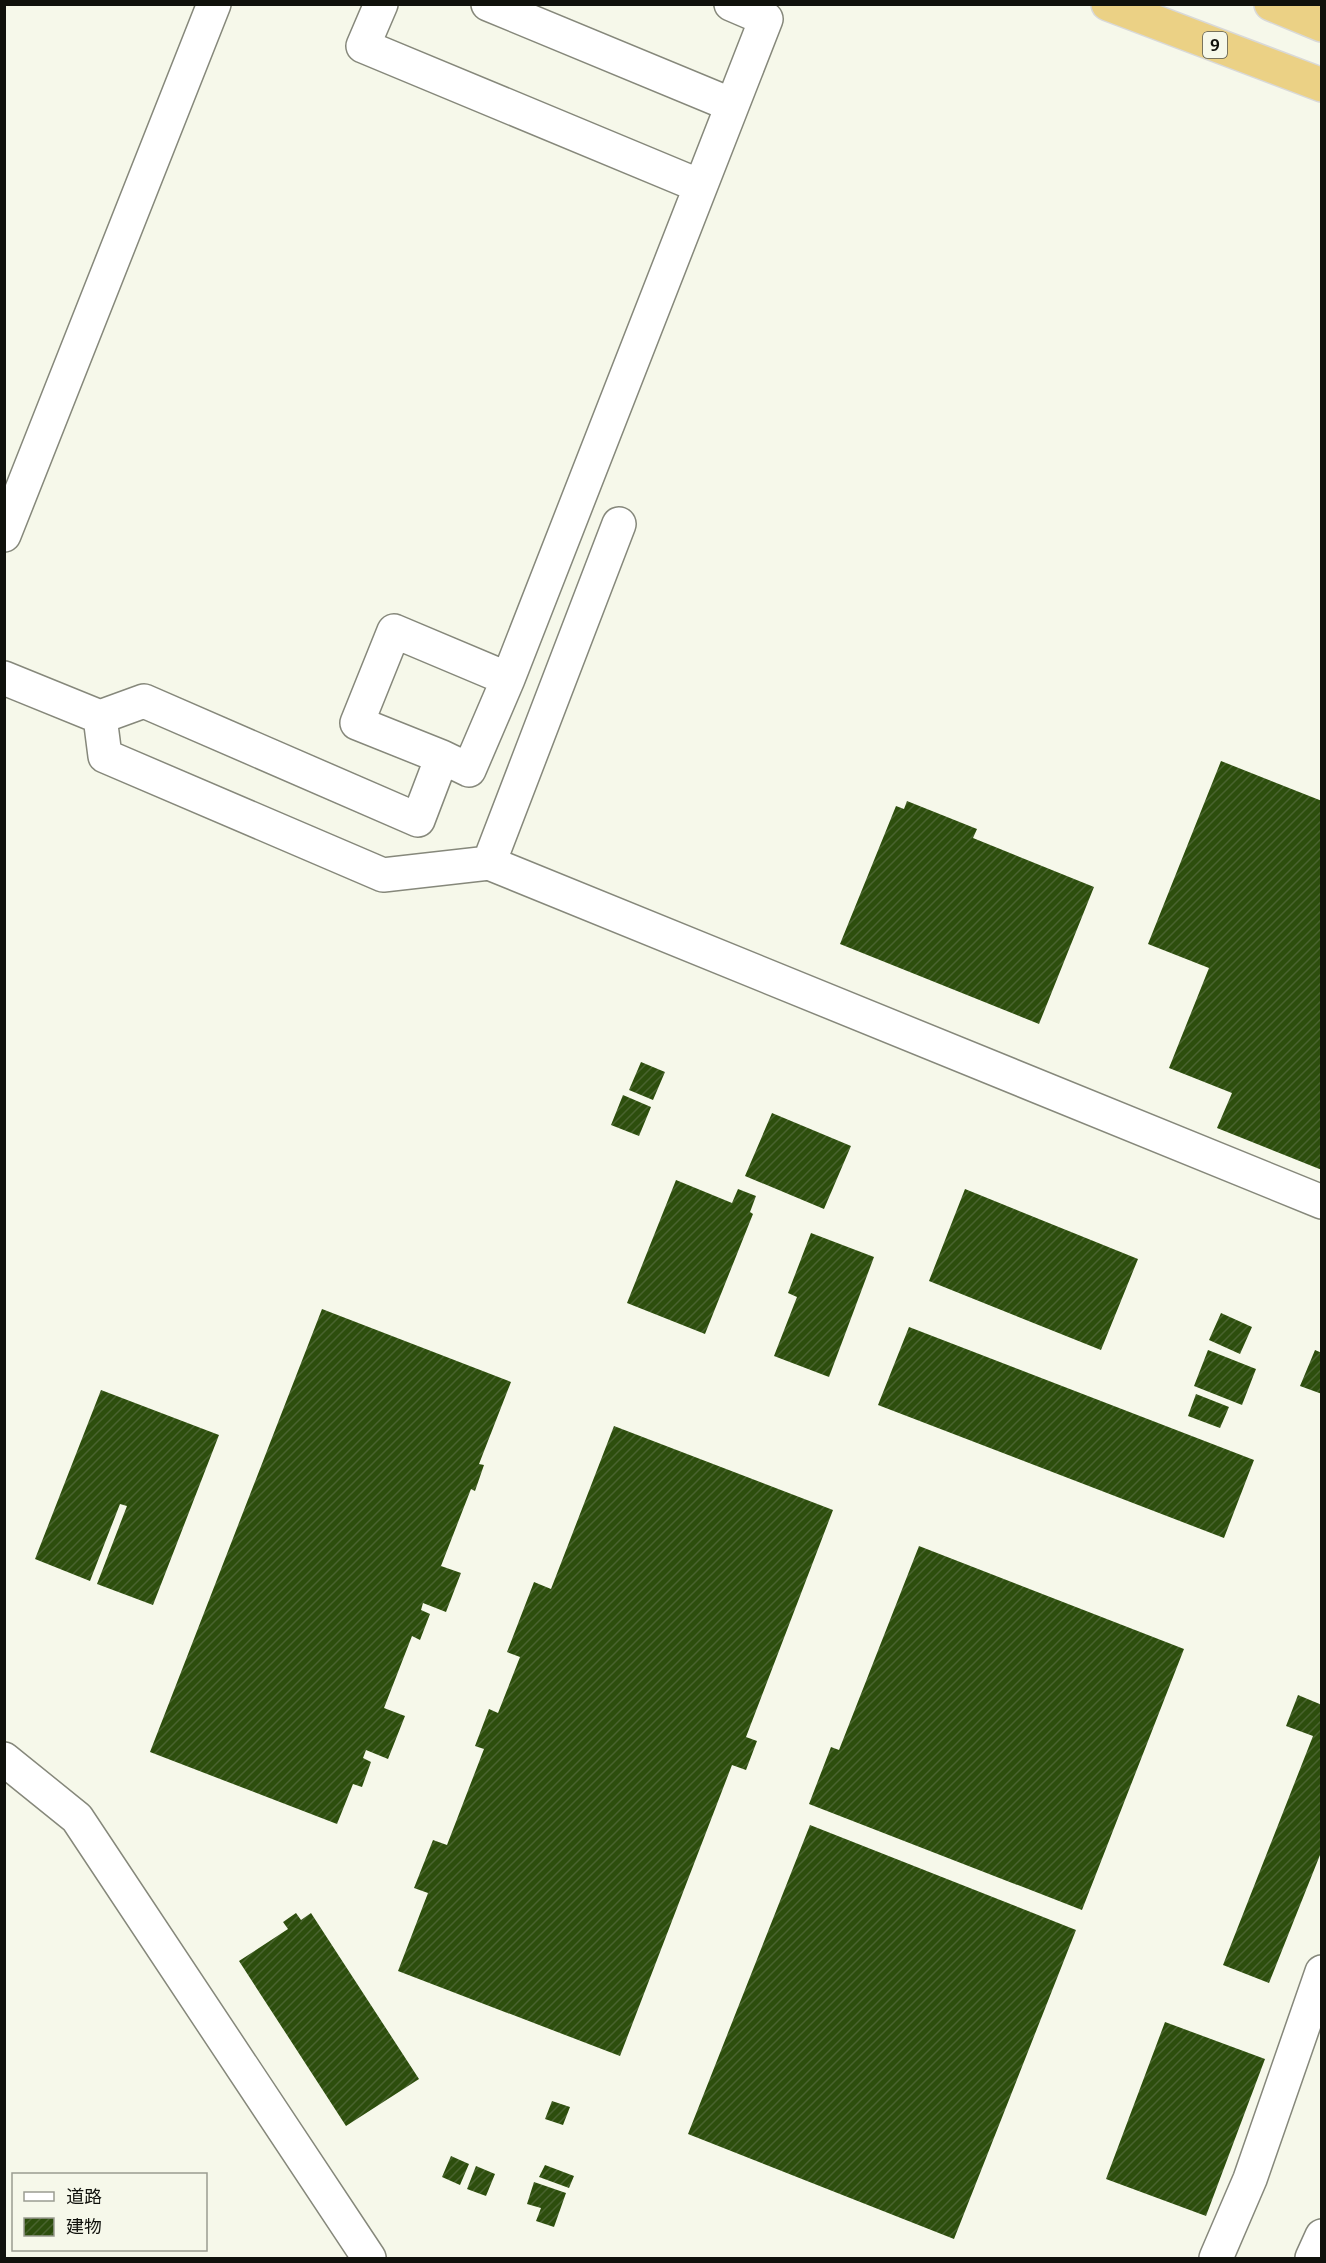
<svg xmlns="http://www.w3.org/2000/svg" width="1326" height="2263" font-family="Bitter,'Noto Sans JP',serif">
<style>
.building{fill:url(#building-hatch)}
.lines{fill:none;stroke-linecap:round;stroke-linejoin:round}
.minor-casing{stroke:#86887b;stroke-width:36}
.highway-casing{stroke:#d9d9d8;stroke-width:36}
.minor{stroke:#fff;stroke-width:33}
.highway{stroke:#ebd185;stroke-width:33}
.labels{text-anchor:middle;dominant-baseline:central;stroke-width:6;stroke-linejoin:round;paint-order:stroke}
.shield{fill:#f6f8ea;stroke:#55564f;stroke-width:1.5}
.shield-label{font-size:16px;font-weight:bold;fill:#10110c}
</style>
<defs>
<pattern id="building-hatch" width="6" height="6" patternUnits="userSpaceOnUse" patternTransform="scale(1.5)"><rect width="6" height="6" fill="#2d4e0d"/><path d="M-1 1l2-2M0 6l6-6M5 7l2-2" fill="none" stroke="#49632f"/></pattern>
</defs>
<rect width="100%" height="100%" fill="#f6f8ea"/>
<path class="building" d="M1221,761L1322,801V1170L1217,1128L1232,1093L1169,1068L1209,968L1148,944Z
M907,801L977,829L973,838L1094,887L1039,1024L840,944L896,806L904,809Z
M641,1062L665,1072L653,1100L629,1090Z
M623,1095L651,1107L639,1136L611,1125Z
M772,1113L851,1146L824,1209L745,1176Z
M676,1180L732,1203L738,1189L756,1196L750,1212L753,1214L705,1334L627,1303Z
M965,1189L1138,1259L1101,1350L929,1281Z
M811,1233L874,1257L829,1377L774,1356L797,1297L788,1293Z
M322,1309L511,1382L479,1464L484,1465L475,1491L471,1489L441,1566L461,1573L446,1612L423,1603L421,1610L430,1614L420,1640L412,1636L384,1708L405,1716L388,1759L366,1750L363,1758L371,1762L362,1787L353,1784L337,1824L150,1752Z
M1221,1313L1252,1327L1240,1354L1209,1340Z
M909,1327L1254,1460L1224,1538L878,1405Z
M1208,1350L1256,1369L1242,1405L1194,1386Z
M1315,1350L1322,1353V1394L1300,1386Z
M101,1390L219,1435L153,1605L97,1584L127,1506L120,1504L90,1581L35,1559Z
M1196,1394L1229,1407L1220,1428L1188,1416Z
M614,1426L833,1510L746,1737L757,1741L746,1770L732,1765L620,2056L398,1971L428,1893L414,1888L433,1840L447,1845L484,1749L475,1746L489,1709L498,1713L520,1657L507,1652L534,1582L551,1589Z
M919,1546L1184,1649L1082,1910L809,1804L831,1747L839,1750Z
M1298,1695L1322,1705V1850L1269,1983L1223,1965L1313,1736L1286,1726Z
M810,1825L1076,1930L954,2239L688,2134Z
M296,1913L301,1920L311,1913L419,2079L346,2126L239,1961L288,1929L283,1922Z
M1165,2022L1265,2059L1206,2216L1106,2179Z
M552,2101L570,2107L563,2125L545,2119Z
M451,2156L469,2164L460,2185L442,2177Z
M545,2165L574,2176L569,2188L539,2177Z
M476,2166L495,2174L486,2196L467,2189Z
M534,2182L566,2193L554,2227L536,2221L541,2208L527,2204Z"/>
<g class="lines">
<defs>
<path id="minor" d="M381,4L363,46L700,186
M488,4L732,105
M4,535L214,4
M4,678L100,717L105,756L383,875L489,863L1322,1202
M508,679L766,19L731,4
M100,717L144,701L418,820L442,757L357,723L394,631L508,679L469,770L442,757
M489,863L619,524
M4,1759L77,1818L369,2258
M1216,2258L1250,2179L1322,1972
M1312,2258L1322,2236"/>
<path id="highway" d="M1108,4L1322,85
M1271,4L1322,25"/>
</defs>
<use href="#minor" class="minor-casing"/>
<use href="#highway" class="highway-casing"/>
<use href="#minor" class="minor"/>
<use href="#highway" class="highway"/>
</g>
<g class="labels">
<rect class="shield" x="1203" y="32" width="24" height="26" rx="4.5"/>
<g class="shield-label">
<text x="1215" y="45">9</text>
</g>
</g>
<rect width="1326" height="2263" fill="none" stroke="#10110c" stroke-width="12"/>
<rect x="12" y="2173" width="195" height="78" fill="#f6f8ea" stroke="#9a9c91" stroke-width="1.5"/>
<rect x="24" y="2192" width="30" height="9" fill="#ffffff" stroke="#9a9c91" stroke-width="1.5"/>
<text x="66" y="2203" font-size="18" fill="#10110c">道路</text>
<rect x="24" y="2218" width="30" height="18" fill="url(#building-hatch)" stroke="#9a9c91" stroke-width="1.5"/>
<text x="66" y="2233" font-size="18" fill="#10110c">建物</text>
</svg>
